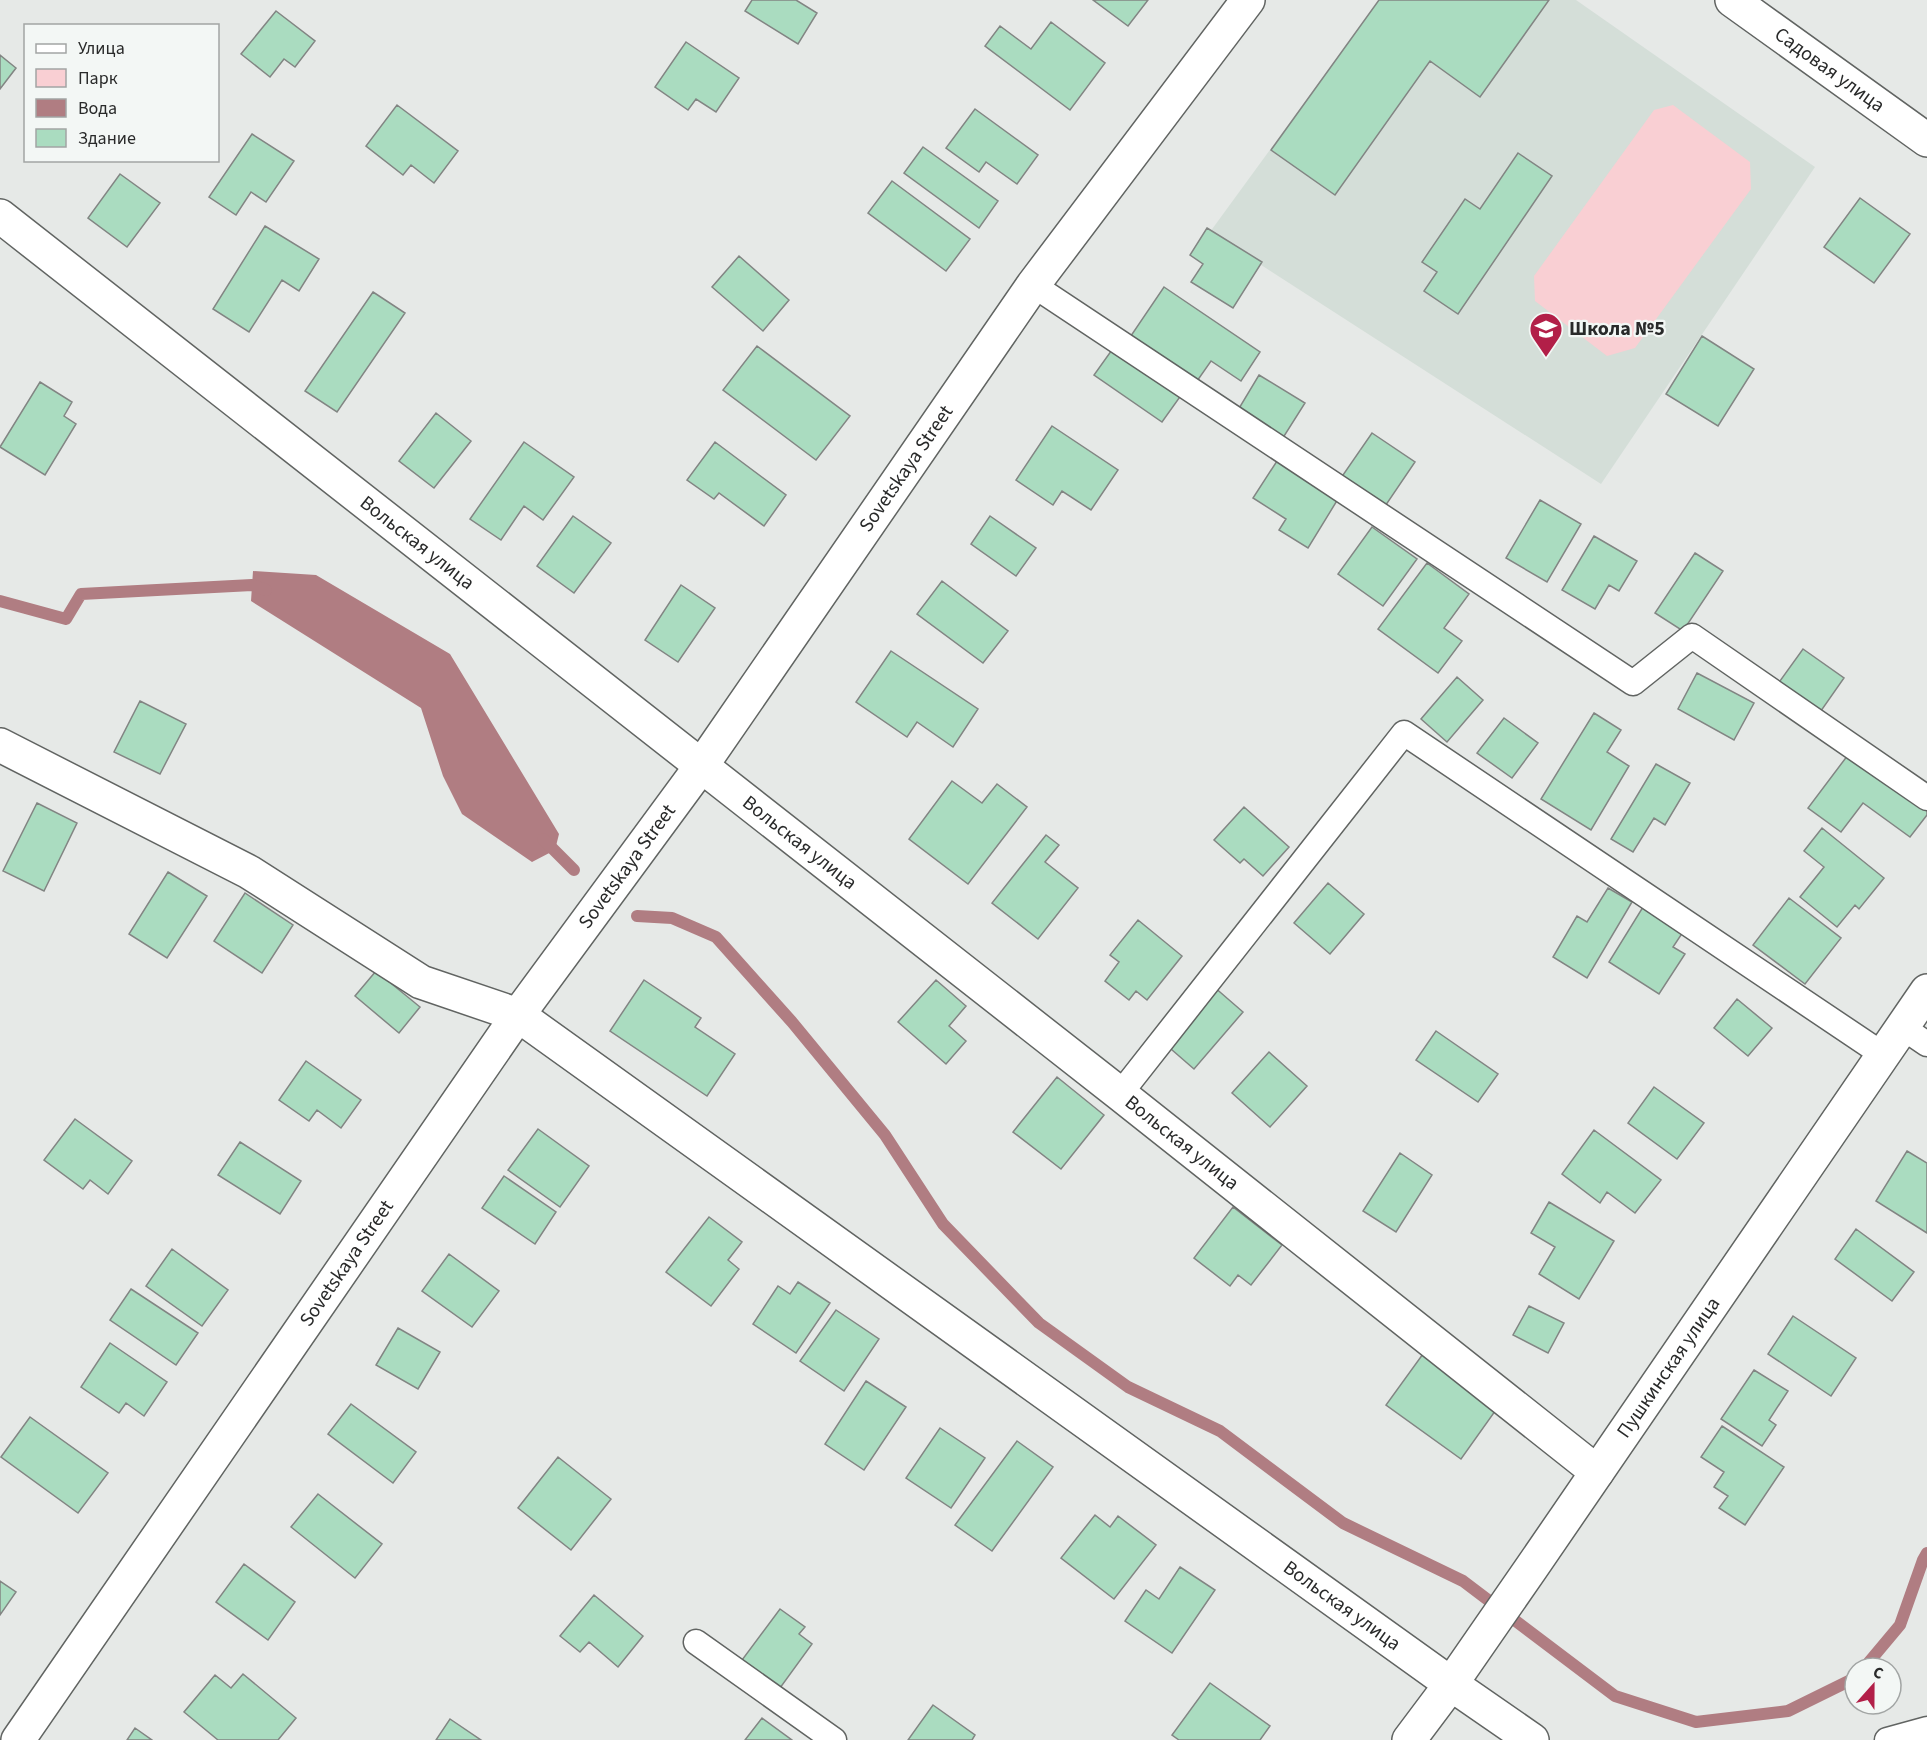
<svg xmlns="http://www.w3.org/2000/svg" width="1927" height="1740" font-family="'Source Sans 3',sans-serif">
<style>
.built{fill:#d4ded8}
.green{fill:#f9cfd3}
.water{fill:#b07d82}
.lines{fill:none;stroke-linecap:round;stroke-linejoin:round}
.stream{stroke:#b07d82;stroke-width:12}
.building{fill:#aadcc0;stroke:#828583;stroke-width:1.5}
.service-casing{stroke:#616462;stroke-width:27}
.minor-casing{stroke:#616462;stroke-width:36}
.secondary-casing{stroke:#616462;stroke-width:36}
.service{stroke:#fff;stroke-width:24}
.minor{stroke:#fff;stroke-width:33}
.secondary{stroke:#fff;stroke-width:33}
.labels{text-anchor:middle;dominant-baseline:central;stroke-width:4.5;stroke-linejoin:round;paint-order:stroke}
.street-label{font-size:20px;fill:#292a2a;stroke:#f3f7f5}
.poi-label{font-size:20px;font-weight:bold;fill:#292a2a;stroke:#f3f7f5;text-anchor:start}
</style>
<rect width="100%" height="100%" fill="#e6e9e7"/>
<path class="built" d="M1379,0H1576L1815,167L1601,484L1210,232Z"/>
<path class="green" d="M1673,105L1750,162L1751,189L1635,348L1607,356L1535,301L1534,276L1654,110Z"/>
<path class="water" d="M253,571L316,575L450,654L559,834L555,850L532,862L462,814L443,776L421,708L251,601Z"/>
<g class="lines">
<path class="stream" d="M0,601L66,619L81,594L252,585L266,590
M543,839L574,870
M637,916L672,918L716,937L792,1022L885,1135L943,1224L1039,1323L1128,1387L1220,1431L1343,1523L1463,1581L1615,1696L1696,1722L1788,1711L1855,1678
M1864,1668L1900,1625L1923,1560L1927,1553"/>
</g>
<path class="building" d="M752,0H796L817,13L798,44L745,11Z
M1093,0H1148L1128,26Z
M1379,0H1549L1480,97L1430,61L1335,195L1271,150Z
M276,11L315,41L295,67L284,59L270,77L241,54Z
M1051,22L1105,63L1070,110L985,46L1000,26L1031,49Z
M686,42L739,78L716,112L696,99L688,110L655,87Z
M0,55L16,68L0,89Z
M397,105L458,151L434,183L411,165L403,175L366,146Z
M975,109L1038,155L1017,184L986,162L979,172L946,148Z
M252,134L294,161L266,202L251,192L236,215L209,197Z
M923,147L998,201L979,228L904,173Z
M1518,153L1552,176L1458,314L1424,291L1437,272L1422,262L1465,199L1480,209Z
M120,174L160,203L127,247L88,218Z
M892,181L970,239L946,271L868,213Z
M1860,198L1910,234L1874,283L1824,247Z
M265,226L319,259L299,291L282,280L249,332L213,309Z
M1207,228L1262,262L1233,308L1191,282L1203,264L1190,255Z
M739,256L789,300L763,331L712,287Z
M1164,287L1260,352L1241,381L1211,361L1188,394L1122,349Z
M373,292L405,313L337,412L305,391Z
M1702,336L1754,369L1718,426L1666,394Z
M757,346L850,416L816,460L723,390Z
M1114,347L1182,394L1162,422L1094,375Z
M1259,375L1305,403L1274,452L1229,425Z
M40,382L72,402L64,416L76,424L45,475L0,447Z
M436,413L471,441L434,488L399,461Z
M1052,426L1118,470L1091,510L1062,491L1053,505L1016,480Z
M1372,433L1415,462L1377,518L1334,488Z
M524,442L574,477L543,520L524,506L501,540L470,519Z
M715,442L786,495L764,526L719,493L714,499L687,480Z
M1277,461L1338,499L1308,548L1279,530L1286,519L1253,498Z
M1540,500L1581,524L1547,582L1506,558Z
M573,516L611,543L574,593L537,566Z
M990,516L1036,548L1016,576L971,544Z
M1372,527L1417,559L1383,606L1338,574Z
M1594,536L1637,561L1619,591L1609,585L1595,609L1562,590Z
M1695,553L1723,571L1683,631L1655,613Z
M1427,563L1469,594L1444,628L1462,641L1438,673L1378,629Z
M942,581L1008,631L983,663L917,614Z
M681,585L715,608L678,662L645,640Z
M1803,649L1844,678L1816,718L1775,688Z
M891,651L978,709L953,747L917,722L907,737L856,702Z
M1697,673L1754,703L1734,740L1678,709Z
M1457,677L1483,700L1447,742L1421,719Z
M140,701L186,724L160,774L114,752Z
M1594,713L1621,730L1607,752L1629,766L1591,830L1541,799Z
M1504,718L1538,743L1512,778L1477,753Z
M1854,747L1927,801V815L1910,837L1863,803L1841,832L1808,808Z
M1656,764L1690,783L1665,825L1654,818L1633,852L1611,839Z
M952,781L982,803L997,784L1027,807L968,884L909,839Z
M37,803L77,823L44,891L3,871Z
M1244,807L1289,847L1263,876L1244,859L1240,863L1214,840Z
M1822,828L1884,878L1859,909L1855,905L1837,927L1800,897L1824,867L1804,851Z
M1046,835L1059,845L1045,862L1078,888L1038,939L992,903Z
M168,872L207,896L167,958L129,934Z
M1328,883L1364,914L1330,954L1294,923Z
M1608,888L1632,902L1587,978L1553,957L1577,916L1587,922Z
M245,893L293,925L262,973L214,941Z
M1789,898L1841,938L1805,984L1753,945Z
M1643,907L1683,932L1673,947L1685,954L1659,994L1609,962Z
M1138,920L1182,956L1147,1000L1136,991L1129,1000L1105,981L1119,962L1110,955Z
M376,971L420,1007L399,1033L355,996Z
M644,980L701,1018L695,1027L735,1054L707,1096L610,1031Z
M936,980L966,1006L949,1026L966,1041L946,1064L898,1022Z
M1213,986L1243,1012L1194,1069L1164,1043Z
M1737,999L1772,1028L1748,1056L1714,1028Z
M1436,1031L1498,1074L1478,1102L1416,1060Z
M1269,1052L1307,1086L1270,1127L1232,1093Z
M306,1061L361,1100L341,1128L317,1110L309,1121L279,1100Z
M1057,1077L1104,1115L1061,1169L1013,1132Z
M1654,1087L1704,1123L1677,1159L1628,1123Z
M75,1119L132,1161L108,1194L90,1180L83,1189L44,1160Z
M538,1129L589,1166L560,1207L508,1170Z
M1594,1130L1661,1180L1635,1213L1607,1192L1600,1203L1562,1174Z
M240,1142L301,1181L280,1214L218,1175Z
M1907,1151L1927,1163V1233L1876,1201Z
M1400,1153L1432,1175L1396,1232L1363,1211Z
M504,1176L556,1212L535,1244L482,1208Z
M1549,1202L1614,1241L1579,1299L1539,1274L1555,1247L1531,1233Z
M1233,1207L1282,1245L1251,1285L1238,1275L1230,1286L1194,1258Z
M709,1217L742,1242L728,1260L739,1269L711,1306L666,1272Z
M1856,1229L1914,1272L1892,1301L1835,1259Z
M172,1249L228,1290L202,1326L146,1286Z
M449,1254L499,1291L472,1327L422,1291Z
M798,1282L830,1303L796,1353L753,1324L778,1286L790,1294Z
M131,1289L198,1333L176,1365L110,1320Z
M1529,1306L1564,1323L1548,1353L1513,1335Z
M836,1310L879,1339L844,1391L800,1361Z
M1793,1316L1856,1358L1831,1396L1768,1354Z
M398,1328L440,1352L418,1389L376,1365Z
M110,1343L167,1382L144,1416L126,1403L119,1413L81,1387Z
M1428,1347L1503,1400L1461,1459L1386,1405Z
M1754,1370L1788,1391L1769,1420L1776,1425L1762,1446L1721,1419Z
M866,1381L906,1407L864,1470L825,1444Z
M351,1404L416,1452L393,1483L328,1434Z
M30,1417L108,1473L78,1513L1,1457Z
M1722,1426L1784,1467L1745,1525L1719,1508L1728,1496L1714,1487L1724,1472L1701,1457Z
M940,1428L985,1458L951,1508L906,1478Z
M1017,1441L1053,1467L992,1551L955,1525Z
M558,1457L611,1499L571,1550L518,1508Z
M318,1494L382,1544L355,1578L291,1527Z
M1095,1515L1110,1527L1118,1516L1156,1545L1114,1599L1061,1558Z
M244,1564L295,1602L268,1640L216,1602Z
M1180,1567L1215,1590L1172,1653L1125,1621L1146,1590L1159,1599Z
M0,1581L16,1592L0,1615Z
M594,1595L643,1636L618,1667L589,1642L580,1652L560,1636Z
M780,1609L805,1627L799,1634L812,1644L780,1688L742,1660Z
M243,1674L296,1718L278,1740H218L184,1712L215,1675L231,1688Z
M1210,1683L1270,1726L1260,1740H1179L1172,1735Z
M933,1705L975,1735L972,1740H908Z
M762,1718L792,1740H745Z
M450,1719L481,1740H436Z
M135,1728L152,1740H127Z"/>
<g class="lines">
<defs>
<path id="service" d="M1033,285L1633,683L1692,636L1927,798
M1902,1027L1927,1044
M1120,1094L1404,733L1882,1054
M696,1642L834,1740
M1887,1740L1927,1729"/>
<g id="minor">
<path id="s1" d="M1732,0L1927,140"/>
<path id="s2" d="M0,216L1120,1094L1597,1472"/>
<path id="s3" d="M0,745L249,872L421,982L518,1015L1451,1684L1532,1740"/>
<path id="s4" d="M1409,1740L1451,1684L1532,1567L1927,991"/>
</g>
<g id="secondary">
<path id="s5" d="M18,1740L518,1015L702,765L1033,285L1248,0"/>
</g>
</defs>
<use href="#service" class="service-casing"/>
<use href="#minor" class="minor-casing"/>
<use href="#secondary" class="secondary-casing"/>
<use href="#service" class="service"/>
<use href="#minor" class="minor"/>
<use href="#secondary" class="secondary"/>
</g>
<defs>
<symbol id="school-pin" viewBox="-11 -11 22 30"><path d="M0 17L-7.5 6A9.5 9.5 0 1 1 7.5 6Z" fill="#b21f48" stroke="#f3f7f5"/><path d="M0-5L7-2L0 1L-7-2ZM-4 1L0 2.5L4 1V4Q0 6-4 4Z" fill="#fff"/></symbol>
</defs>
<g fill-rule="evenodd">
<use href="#school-pin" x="1527" y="310" width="38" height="52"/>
</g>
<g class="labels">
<g class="street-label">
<text stroke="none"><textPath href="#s1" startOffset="120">Садовая улица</textPath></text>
<text stroke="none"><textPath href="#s5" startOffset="1551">Sovetskaya Street</textPath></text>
<text stroke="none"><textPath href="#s2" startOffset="530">Вольская улица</textPath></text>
<text stroke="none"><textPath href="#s2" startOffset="1016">Вольская улица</textPath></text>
<text stroke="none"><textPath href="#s5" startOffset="1065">Sovetskaya Street</textPath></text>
<text stroke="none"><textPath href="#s2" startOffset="1502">Вольская улица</textPath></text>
<text stroke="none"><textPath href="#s5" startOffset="579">Sovetskaya Street</textPath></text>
<text stroke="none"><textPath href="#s4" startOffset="454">Пушкинская улица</textPath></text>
<text stroke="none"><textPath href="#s3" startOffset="1600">Вольская улица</textPath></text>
</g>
<g class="poi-label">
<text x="1569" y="329">Школа №5</text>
</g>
</g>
<rect x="24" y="24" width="195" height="138" fill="#f3f7f5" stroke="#a2a5a4" stroke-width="1.5"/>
<rect x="36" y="44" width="30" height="9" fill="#ffffff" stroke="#a2a5a4" stroke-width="1.5"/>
<text x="78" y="54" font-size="18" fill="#292a2a">Улица</text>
<rect x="36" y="69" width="30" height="18" fill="#f9cfd3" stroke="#a2a5a4" stroke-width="1.5"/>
<text x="78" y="84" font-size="18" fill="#292a2a">Парк</text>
<rect x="36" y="99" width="30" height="18" fill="#b07d82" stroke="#a2a5a4" stroke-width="1.5"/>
<text x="78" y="114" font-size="18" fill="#292a2a">Вода</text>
<rect x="36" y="129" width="30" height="18" fill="#aadcc0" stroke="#a2a5a4" stroke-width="1.5"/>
<text x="78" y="144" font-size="18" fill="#292a2a">Здание</text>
<g transform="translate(1873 1686) rotate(21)"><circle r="28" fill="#f3f7f5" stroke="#a2a5a4" stroke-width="1.5"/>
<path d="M0-4.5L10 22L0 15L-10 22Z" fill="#b21f48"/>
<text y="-9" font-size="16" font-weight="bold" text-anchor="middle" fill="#292a2a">С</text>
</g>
</svg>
